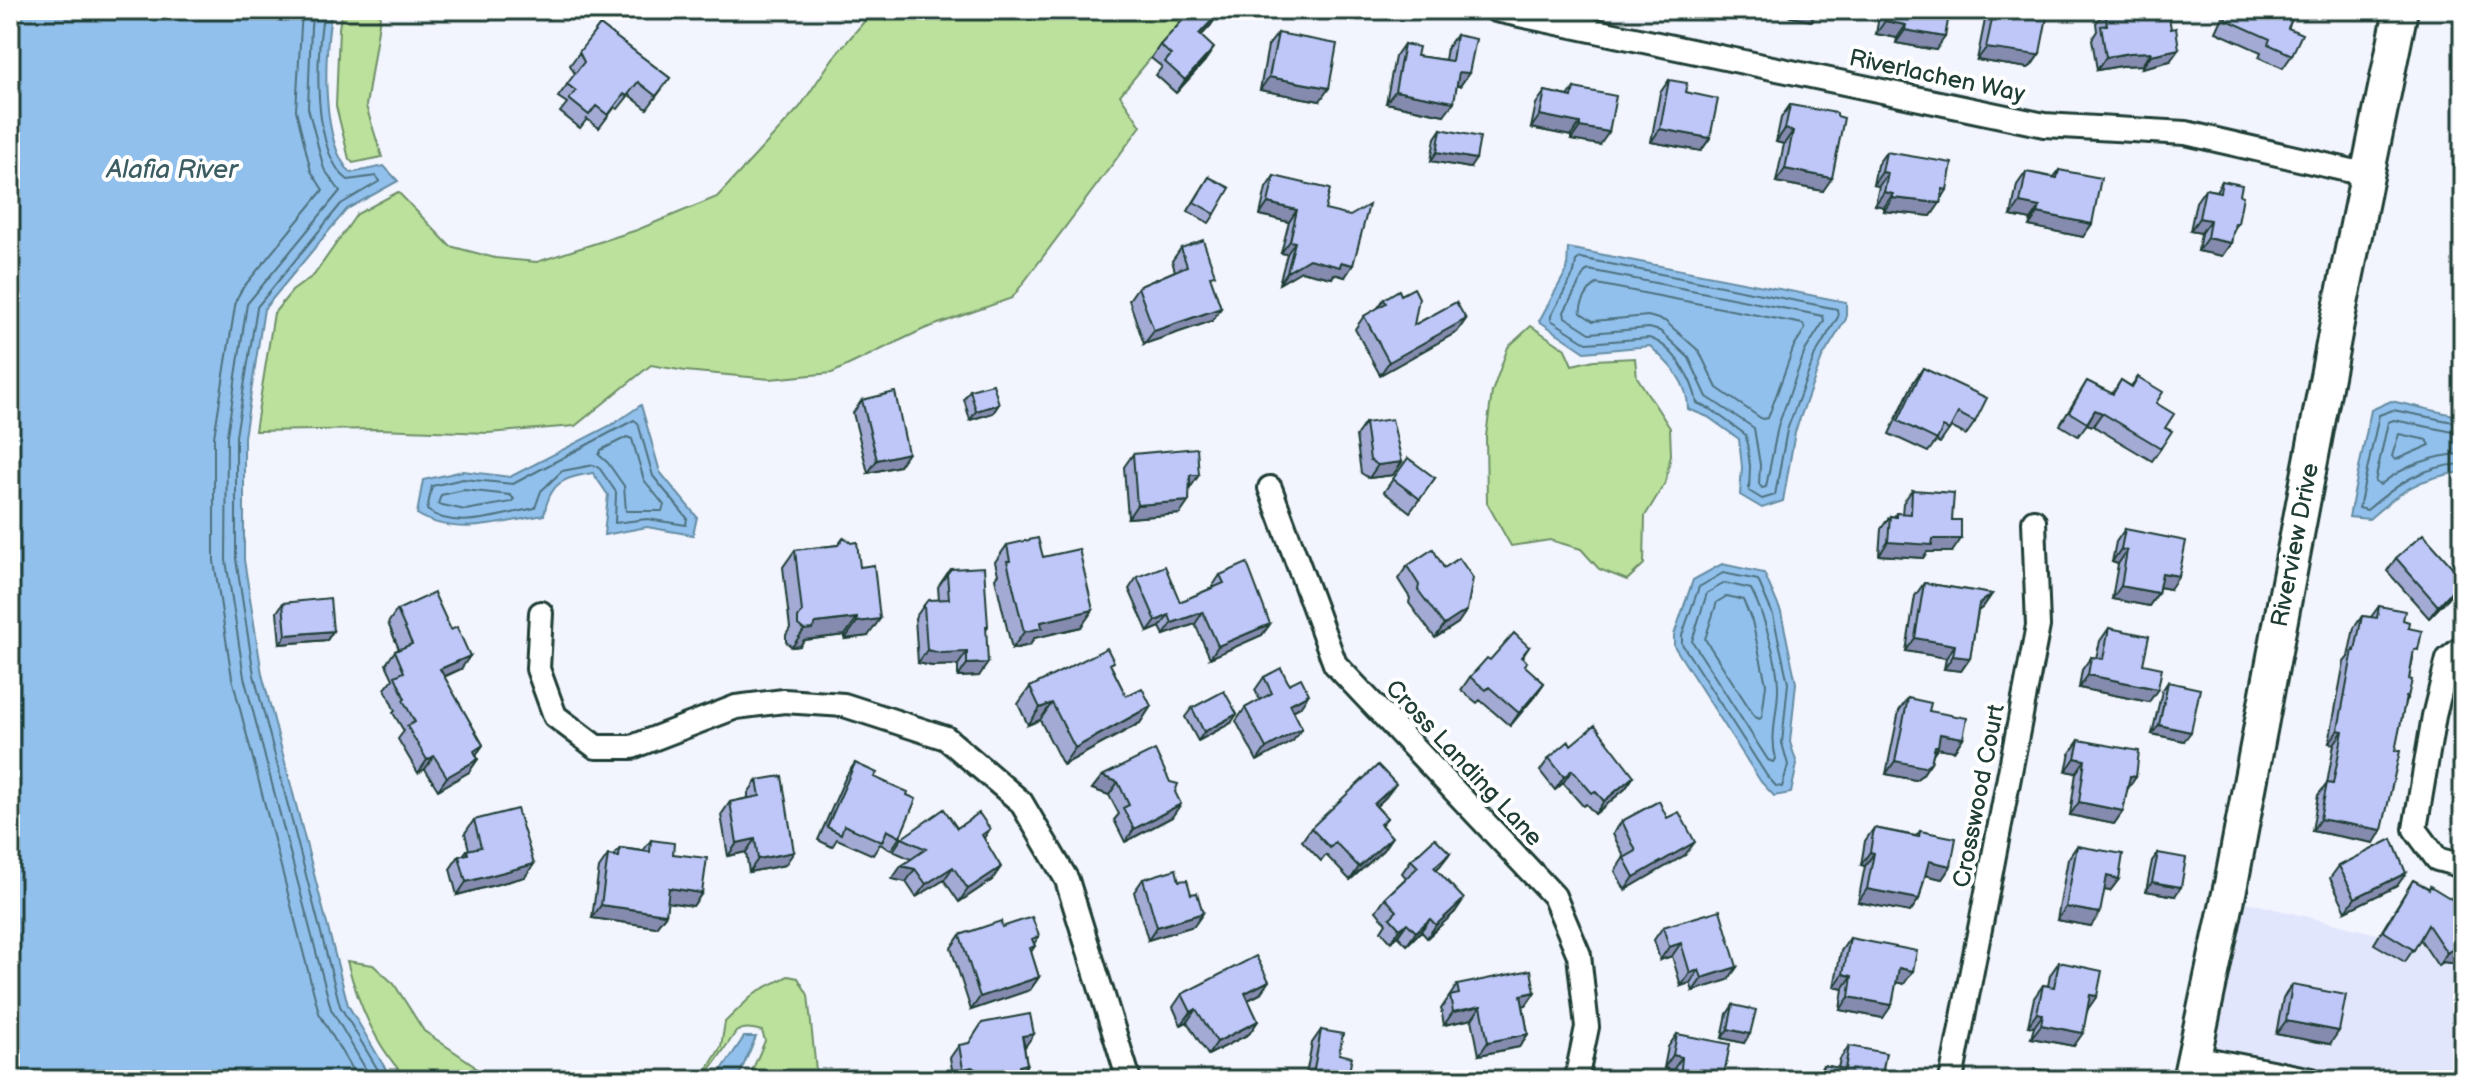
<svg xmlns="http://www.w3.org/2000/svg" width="2473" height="1090" font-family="'Balsamiq Sans',sans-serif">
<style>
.built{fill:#e2e6fc}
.green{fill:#bbe19c;stroke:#6d8f68;stroke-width:2}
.water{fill:#92c0ec;stroke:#648ca2;stroke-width:2}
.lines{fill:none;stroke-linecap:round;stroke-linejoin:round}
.shore{stroke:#4d717e;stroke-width:2}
.street-casing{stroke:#1f3d34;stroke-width:28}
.secondary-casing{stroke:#1f3d34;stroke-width:38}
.street{stroke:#fff;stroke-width:22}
.secondary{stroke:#fff;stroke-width:32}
.wall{fill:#a3abd5;stroke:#1f3d34;stroke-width:2}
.shaded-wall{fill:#858bae;stroke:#1f3d34;stroke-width:2}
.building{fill:#bec7f8;stroke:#1f3d34;stroke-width:2}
.labels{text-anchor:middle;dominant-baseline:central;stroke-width:8;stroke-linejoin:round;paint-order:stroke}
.street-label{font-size:24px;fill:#1f3d34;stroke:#fff}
.water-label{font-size:26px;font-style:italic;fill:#3c5e62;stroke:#fff}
</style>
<rect width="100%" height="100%" fill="#f2f4fe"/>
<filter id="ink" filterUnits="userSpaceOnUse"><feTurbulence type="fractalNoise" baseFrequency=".0125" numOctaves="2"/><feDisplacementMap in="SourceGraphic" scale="16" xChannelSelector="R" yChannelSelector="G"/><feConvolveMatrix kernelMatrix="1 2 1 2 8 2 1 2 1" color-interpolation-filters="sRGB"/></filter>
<g filter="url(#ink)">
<path class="built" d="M2230,898L2463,955V1080H2198Z"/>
<path class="green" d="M342,10H381L366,106L382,157L353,163L349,159L336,106L339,28Z
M874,10H1209L1154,54L1120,95L1141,126L1012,298L924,329L832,373L770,379L685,371L651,365L575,426L488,433L379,429L255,431L274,313L292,291L314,275L357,214L398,192L450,246L495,258L537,262L637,230L717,197L800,107L833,58Z
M1531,326L1565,349L1572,365L1594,360L1635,358L1637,377L1670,428L1671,455L1665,483L1645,516L1644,564L1627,580L1599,569L1581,549L1550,540L1511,546L1487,503L1486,436L1492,392L1508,347Z
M347,961L373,965L394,984L424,1031L471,1063L486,1080H408C377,1048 358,1004 347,961Z
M788,976L798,978L808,995L817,1080H748L765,1041L762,1031C753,1028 743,1027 736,1032L703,1080H697L702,1078L721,1047L725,1022L756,992Z"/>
<path class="water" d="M10,10H332C324,51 320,143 351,173L384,166L398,181L347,209L264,309L244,437V560L262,674L348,1005L388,1073L395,1080H10Z
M1568,248L1846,302V319L1822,358L1795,432L1783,501L1762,508L1740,495L1742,467L1739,439L1708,417L1688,409C1688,381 1669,364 1650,346L1585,352L1539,321L1567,270Z
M2391,401L2463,417V472C2419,477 2401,491 2369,519L2349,517L2371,410Z
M641,405L660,472L697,517L693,535L647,527L604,535L608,495L593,473C563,478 550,482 544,515C502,522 456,538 417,514L423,480L463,471L510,477L615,423Z
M1722,564L1764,573L1781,612L1796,683L1790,742L1797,764L1791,793L1774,796L1761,782L1674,646V635L1693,580Z
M744,1037H756L737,1080H715Z"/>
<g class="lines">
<path class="shore" d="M302,10L296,110L311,171L323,190L242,289L236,300L214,437V561L232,678L319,1013L358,1080
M314,10L311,26L308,108L324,169L340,191L247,304L227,435L226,560L244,677L331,1009L372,1080
M324,10C316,51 311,153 348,180L376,176L380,181L341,204L257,307L236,436V559L254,675L340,1006L384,1080
M1580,258L1837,309L1838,317L1815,355L1787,430L1775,495L1762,499L1749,491L1750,466L1746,435L1712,410L1697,403C1693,380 1674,346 1649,338L1587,343L1551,320V316L1574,273L1576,261Z
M1589,270L1823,316L1824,321L1805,351L1778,426L1766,487L1762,488L1759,484L1760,465L1754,428L1707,397L1689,358L1660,331L1649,328L1590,333L1565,317L1564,312L1585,272Z
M1597,284L1803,324L1805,329L1794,346L1768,418L1762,419L1717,388L1699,351L1665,321L1648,316L1593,321L1581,313C1579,305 1589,288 1597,284Z
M634,420L638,423L653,476L687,518L686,525L647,519L615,523L616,492L600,469L594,465L562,471L541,491L535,508C503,514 455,532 427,510L432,486L463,479L513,484Z
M2463,424L2393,410L2379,415L2359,508L2367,510C2398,484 2421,466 2463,464
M2399,434L2427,440L2430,445L2395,460L2392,456Z
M2463,434L2394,420L2388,422L2375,482L2380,485C2403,466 2434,455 2463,454
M627,437L632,439L644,480L664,505L662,511H626L624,486L608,463L599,455L601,450Z
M464,490L510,495L514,499L511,502L465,510L438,504L441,495Z
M1723,573L1758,580L1773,615L1788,683L1782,743L1788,765L1782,787L1776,786L1767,776L1682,644V635L1699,587Z
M1725,583L1751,589C1763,612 1777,658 1778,685C1779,710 1769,733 1776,759L1773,762L1768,760L1692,641L1707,593Z
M1727,596L1743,600L1752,621L1766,684L1762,716L1760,719L1755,717L1705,639L1717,602Z"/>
<defs>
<path id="street" d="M1496,10L2044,125L2186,133L2369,175
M1270,488L1335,664L1554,896L1579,955L1587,1027L1576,1080
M541,613L538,669L555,716L596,747H632L736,707L784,701L844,705L946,738L1021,802L1067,880L1129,1080
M2463,647L2448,659L2434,716L2415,829L2437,859L2463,866
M2194,1057L2312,1080
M1951,1080L2038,626L2034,521"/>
<path id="secondary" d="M2189,1080L2231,884L2338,318L2401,10"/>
</defs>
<use href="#street" class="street-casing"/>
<use href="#secondary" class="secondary-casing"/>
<use href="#street" class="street"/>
<use href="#secondary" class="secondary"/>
</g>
<path class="wall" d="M1880,10H1944L1936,50L1896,43L1897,38L1876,34Z
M1987,10H2018L2040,53L2031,66L2028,68L1977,60Z
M2105,10L2170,61L2142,68V65L2121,66L2097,70L2092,39L2097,31L2096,23Z
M2226,10H2307L2294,15L2288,28L2292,55L2283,68L2259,57L2261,52L2216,32Z
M600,25L670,78L647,109L629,95L618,109L615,107L599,128L587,119L580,128L560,112L567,103L558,97L575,74L570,65Z
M1211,25L1201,36L1205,61L1176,93L1156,75L1162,67L1151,58L1160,45Z
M1278,33L1320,101L1260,90L1268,46Z
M1456,35L1469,73L1460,86H1457L1444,115L1386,103L1395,57L1404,44L1417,56L1445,60L1447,48Z
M1669,80L1685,92L1710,138L1701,151L1651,142L1660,93Z
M1574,88L1600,145L1571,140V136L1531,128L1536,104L1545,91L1568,96Z
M1790,105L1837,116L1823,191L1776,182L1784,144L1776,142L1781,118Z
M1441,129L1470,168L1431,161L1435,138Z
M1886,152L1947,190L1931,216L1884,211V207L1875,205L1879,186L1873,185L1877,165Z
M2059,170L2092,224L2083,237L2029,226L2031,220L2011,216L2017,185L2026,172L2054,177Z
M1274,176L1325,210L1345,277L1334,274L1332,278L1301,271L1279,284L1287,254L1281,253L1289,222L1260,215L1266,188Z
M1209,177L1215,214L1209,223L1188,211Z
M2222,181L2240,195L2238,223L2233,231L2231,243L2222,256L2198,251L2201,233L2190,231L2196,202L2205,189L2216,191Z
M1181,248L1211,280L1221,308L1212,321L1144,344L1129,300L1138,287L1175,271L1172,261Z
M2463,295V333L2456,332Z
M1384,299L1414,325L1466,319L1457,332L1380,375L1355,329L1364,316L1377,309Z
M1923,368L1975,422L1966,435L1951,427L1940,443L1936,441L1928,452L1889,434L1914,381Z
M2138,377L2156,403L2165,428L2161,448L2152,461L2093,426L2087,424L2078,436L2060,425L2087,381L2112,394L2121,380L2131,386Z
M970,390L999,404L993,413L970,420L964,399Z
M862,400L899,466L868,473L853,413Z
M1365,423L1402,462L1393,475L1369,478L1361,473L1356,436Z
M1133,454L1189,488L1180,514L1128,518L1124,467Z
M1435,478L1410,512L1384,492L1393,479Z
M1912,490L1952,552H1927L1923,558L1879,555L1881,529L1890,516L1894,517L1896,513L1902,514L1903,503Z
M2125,529L2170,589L2159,587L2158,593L2149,606L2112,599L2118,564L2112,562L2116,542Z
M838,545L868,636L845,639V635L804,640L800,646L792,647L786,642V635L790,628L783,567L795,550Z
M1007,545L1043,557L1081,627L1034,638L1030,645L1012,649L995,578L998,574L995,562Z
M2396,558L2454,592L2429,618L2387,571Z
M1407,566L1444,568L1458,623L1435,638L1409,603L1410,598L1398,579Z
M947,574L988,626L986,630L979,676L958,677V665L932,666L918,663L915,618L924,605L939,600L938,587Z
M1220,575L1270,624L1262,635L1210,658L1195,624L1164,635L1160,627L1148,632L1129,589L1137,577L1180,602L1212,588V587Z
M1924,583L1992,594L1983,607L1978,611L1970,658L1961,671L1944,669L1946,658L1906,651L1915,596Z
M283,603L333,631L327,640L280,644L277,612Z
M2379,606L2403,620L2408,628L2413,658L2409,679L2408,697L2405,702L2374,843L2312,831L2318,795L2327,784L2334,744L2329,743L2344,662L2348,657L2354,628L2362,616L2371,617Z
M397,610L461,669L444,677L483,745L476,755L478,759L469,772L438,790L425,769L418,773L398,739L404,731L393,713L395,711L385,689L393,679L386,664L395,651L399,649L388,623Z
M2109,628L2143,664L2149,702L2079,688L2082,670L2091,657L2096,658L2100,641Z
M1529,647L1522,658L1524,666L1544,683L1535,696L1510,726L1480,700L1477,703L1461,690L1470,677L1490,660Z
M1111,666L1126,696L1151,706L1140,723L1063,765L1040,720L1028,725L1018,704L1030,687Z
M1264,677L1300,707L1293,711V741L1257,761L1236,721L1245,708L1260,700L1255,690Z
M2168,682L2184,741L2152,734L2162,691Z
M1908,698L1929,711L1963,738L1954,751L1937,748L1933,754L1931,762L1922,775L1915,780L1886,774L1899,711Z
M1192,708L1231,723L1198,741L1185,717Z
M2079,740L2127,790L2123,811L2114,824L2070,815L2076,773L2066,771L2070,753Z
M1571,745L1634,776L1625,789L1595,814L1586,804L1583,806L1563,783L1555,790L1540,771L1549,758Z
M855,763L874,777L907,795L900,837L891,850L880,844L873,855L837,839L832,847L818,840L846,776Z
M1102,776L1175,792L1172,817L1125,842L1114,820L1119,814L1109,795L1092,789Z
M757,780L785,865L749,872L746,852L728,856L721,815L730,802L748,798V793Z
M1386,797L1376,806L1387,818L1381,825L1383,850L1350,880L1326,855L1321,861L1302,841L1311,828Z
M474,820L534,864L525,877L457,895L450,869L459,856L463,855L467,850H469L465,833Z
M1622,821L1685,855L1625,890L1615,871L1624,857L1613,834Z
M957,828L990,829L984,838L992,880L959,902L944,880L916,897L906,882L892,879L911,859L893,851L902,838Z
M1874,828L1916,836L1920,831L1951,866L1942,879L1925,875L1919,899L1910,912L1858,902L1865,866L1861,865L1865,841Z
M651,840L673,854L702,893L693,906L667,902L666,914L656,927L592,918L599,868L608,855L614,856L620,848L643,851Z
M2077,846L2119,879L2110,891L2104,890L2091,926L2057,920L2068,859Z
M1450,853L1437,869L1455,912L1427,938L1421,931L1407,945L1398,936L1391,942L1381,931L1386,923L1376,911L1385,898L1406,878L1402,873L1411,860Z
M2158,853L2175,896L2146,891L2152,861Z
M2339,866L2397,886L2346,911L2330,878Z
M1143,879L1179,881L1191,894L1203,913L1194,926L1148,940L1134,892Z
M2413,880L2463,906V965L2443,962L2438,966L2420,939L2405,962L2374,944Z
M1002,927L1039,936L1034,944L1035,946L1031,952L1039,977L1030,990L971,1010L951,948L960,935Z
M1663,927L1737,967L1728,980L1693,991L1690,983L1681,986L1672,956L1660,960L1654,940Z
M1850,938L1904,984L1896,982L1883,1018L1840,1010L1843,989L1834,987L1841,951Z
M2059,962L2088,1009L2074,1046L2031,1038L2034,1027L2028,1026L2034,998L2043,985L2048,986L2050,975Z
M1457,985L1535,992L1526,1005H1523L1528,1034L1519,1047L1479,1055L1472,1019L1444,1025L1441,1009Z
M2292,985L2330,1044L2276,1034L2283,998Z
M1182,994H1260L1248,1000L1258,1021L1249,1034L1208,1055L1187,1022L1181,1025L1173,1007Z
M1733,1005L1744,1043L1722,1038L1727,1014Z
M1321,1030L1349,1072L1370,1080H1305L1312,1043Z
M1677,1034L1723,1080H1672L1673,1070L1664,1068L1668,1047Z
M959,1045L1024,1047L1027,1064L1021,1074L1022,1079L954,1080L950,1058Z
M1849,1046L1881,1080H1814L1823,1065L1838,1068L1840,1059Z
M2035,1069L2078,1080H2027Z"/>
<path class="shaded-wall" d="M1795,10H1818L1811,21L1790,17Z
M2295,10H2307L2291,16Z
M1220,12L1211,25L1190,47L1199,34Z
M1885,21L1906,25L1897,38L1876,34Z
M1905,30L1945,37L1936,50L1896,43Z
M1214,48L1205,61L1176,93L1185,80Z
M1986,48L2040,53L2031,66L2028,68L1977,60Z
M2179,49L2170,61L2142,68L2151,55Z
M2151,52L2142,65L2121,66L2097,70L2106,57L2130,53Z
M1459,72L1469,73L1460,86L1450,84Z
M1269,77L1329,88L1320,101L1260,90Z
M1395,91L1454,102L1444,115L1386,103Z
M1540,115L1580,123L1571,136L1531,128Z
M1580,127L1609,132L1600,145L1571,140Z
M1660,129L1710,138L1701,151L1651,142Z
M1785,129L1793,131L1784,144L1776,142Z
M1437,152L1476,159L1470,168L1431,161Z
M1785,169L1832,178L1823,191L1776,182Z
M1882,172L1888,173L1879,186L1873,185Z
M1884,192L1893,194L1884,207L1875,205Z
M1893,198L1940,203L1931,216L1884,211Z
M1268,203L1297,210L1289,222L1260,215Z
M2020,203L2040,207L2031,220L2011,216Z
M2038,213L2092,224L2083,237L2029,226Z
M2199,218L2210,220L2201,233L2190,231Z
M2207,238L2231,243L2222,256L2198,251Z
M1290,241L1295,242L1287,254L1281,253Z
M1309,259L1341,262L1353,265L1345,277L1334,274L1332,278L1301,271L1279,284L1287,272Z
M1221,308L1212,321L1144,344L1154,331Z
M1466,319L1457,332L1380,375L1389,362Z
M2463,322V333L2456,332Z
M999,404L993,413L970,420L976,411Z
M2095,410L2102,413L2093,426L2087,424Z
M908,453L899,466L868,473L877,460Z
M1402,462L1393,475L1369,478L1378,465Z
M1190,475H1199L1190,488Z
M1189,501L1180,514L1128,518L1137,505Z
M1933,539H1961L1952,552H1927L1923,558L1879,555L1888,542Z
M2121,549L2127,551L2118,564L2112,562Z
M2162,573L2179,576L2170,589L2153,586Z
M2463,579L2454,592L2429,618L2438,606Z
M2121,586L2158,593L2149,606L2112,599Z
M1992,594L1983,607L1970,617L1979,604Z
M1093,610L1081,627L1034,638L1030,645L1012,649L1024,632L1041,622Z
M1467,610L1458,623L1435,638L1444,625Z
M1203,612L1195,624L1164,635L1172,623Z
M1169,615L1160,627L1148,632L1156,621Z
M857,618L845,635L804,640L800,646L792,647L804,630L816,623Z
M880,619L868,636L845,639L857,622Z
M1270,624L1262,635L1210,658L1218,646Z
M333,631L327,640L280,644L286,635Z
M1915,638L1955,645L1946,658L1906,651Z
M927,650L967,652L958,665L932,666L918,663Z
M470,656L461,669L431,682L440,669Z
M1953,656L1970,658L1961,671L1944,669Z
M988,663L979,676L958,677L967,664Z
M2088,675L2158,689L2149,702L2079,688Z
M1544,683L1535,696L1510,726L1519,713Z
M1309,694L1300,707L1281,717L1290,704Z
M1052,703L1040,720L1028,725L1040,708Z
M1151,706L1140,723L1063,765L1075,748Z
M1237,714L1231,723L1198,741L1204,732Z
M2159,725L2191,732L2184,741L2152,734Z
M1302,728L1293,741L1257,761L1266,748Z
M2338,730L2343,731L2334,744L2329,743Z
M1940,734L1963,738L1954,751L1937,748L1929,759Z
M483,745L474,758V751Z
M434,756L425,769L418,773L427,760Z
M2075,758L2085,760L2076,773L2066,771Z
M478,759L469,772L438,790L447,777Z
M1895,761L1931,762L1922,775L1915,780L1886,774Z
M1572,770L1563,783L1555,790L1564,777Z
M1102,776L1118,782L1109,795L1092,789Z
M1634,776L1625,789L1595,814L1604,801Z
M2130,776L2136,777L2127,790Z
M1396,784L1386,797L1365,817L1374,804Z
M2079,802L2123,811L2114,824L2070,815Z
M1181,804L1172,817L1125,842L1134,829Z
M2320,819L2382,830L2374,843L2312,831Z
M1392,837L1383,850L1350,880L1359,867Z
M755,839L746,852L728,856L737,843Z
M1695,842L1685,855L1625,890L1634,877Z
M794,852L785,865L749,872L758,859Z
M1870,852L1874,853L1865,866L1861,865Z
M1450,853L1440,866L1425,880L1434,867Z
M1929,861L1951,866L1942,879L1920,874Z
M534,864L525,877L457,895L466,882Z
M901,866L915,869L906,882L892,879Z
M953,867L944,880L916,897L926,884Z
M1001,867L992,880L959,902L968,889Z
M2406,873L2397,886L2346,911L2355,898Z
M2107,876L2119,879L2110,891L2097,889Z
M2152,882L2181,887L2175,896L2146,891Z
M669,888L702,893L693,906L660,901Z
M1867,889L1919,899L1910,912L1858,902Z
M1464,899L1455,912L1427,938L1436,925Z
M601,905L666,914L656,927L592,918Z
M2066,907L2100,913L2091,926L2057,920Z
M1203,913L1194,926L1148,940L1157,927Z
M1430,919L1421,931L1407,945L1416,932Z
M1407,923L1398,936L1391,942L1400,929Z
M1681,943L1672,956L1660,960L1669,947Z
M2452,949L2463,951V965L2443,962L2438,966L2447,953Z
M1737,967L1728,980L1693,991L1702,978Z
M1899,968L1913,971L1904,984L1890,981Z
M1699,970L1690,983L1681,986L1690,973Z
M1843,974L1852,976L1843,989L1834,987Z
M1039,977L1030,990L971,1010L980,997Z
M1269,981L1260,994L1236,1006L1245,993Z
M1535,992L1526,1005L1512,1008L1521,995Z
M2090,995L2097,996L2088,1009L2081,1008Z
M1849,997L1892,1005L1883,1018L1840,1010Z
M1481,1006L1472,1019L1444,1025L1453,1012Z
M1196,1009L1187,1022L1181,1025L1191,1012Z
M2037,1013L2043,1014L2034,1027L2028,1026Z
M1258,1021L1249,1034L1208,1055L1217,1042Z
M2286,1021L2339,1031L2330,1044L2276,1034Z
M2041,1025L2083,1033L2074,1046L2031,1038Z
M1728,1029L1750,1034L1744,1043L1722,1038Z
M1034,1034L1025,1047L1022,1036Z
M1528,1034L1519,1047L1479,1055L1488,1042Z
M1673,1055L1682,1057L1673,1070L1664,1068Z
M1027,1064L1018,1077L1019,1066Z
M972,1067L964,1080H955L963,1069Z"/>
<path class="building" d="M1192,10H1218L1220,12L1199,34L1214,48L1185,80L1165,62L1171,55L1160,45Z
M1887,10H1944L1943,14L1949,15L1945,37L1905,30L1906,25L1885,21Z
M1994,10H2018V11L2047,17L2040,53L2037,55L1986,48Z
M2105,10H2168L2171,29L2176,28L2179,49L2151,55V52L2130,53L2106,57L2101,26L2107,25Z
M2229,10H2296L2288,28L2302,34L2292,55L2268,44L2270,39L2225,19Z
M600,25L670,78L656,96L638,82L627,96L624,94L608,115L596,106L589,115L569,99L576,91L567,84L584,62L579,52Z
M1278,33L1337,44L1329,88L1269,77Z
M1456,35L1476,39L1469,73L1459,72L1454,102L1395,91L1404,44L1419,47L1417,56L1452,61Z
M1669,80L1687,83L1685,92L1718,99L1710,138L1660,129Z
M1574,88L1616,96L1609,132L1580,127V123L1540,115L1545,91L1572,97Z
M1790,105L1837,113V116L1844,118L1832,178L1785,169L1793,131L1785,129Z
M1441,129L1480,137L1476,159L1437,152Z
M1886,152L1952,163L1947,190L1943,189L1940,203L1893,198V194L1884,192L1888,173L1882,172Z
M2059,170L2101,178L2092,224L2038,213L2040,207L2020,203L2026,172L2057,178Z
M1274,176L1330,189L1325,210L1350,216L1369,205L1353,265L1341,262L1340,267L1309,259L1287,272L1295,242L1290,241L1297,210L1268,203Z
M1209,177L1230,188L1215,214L1194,202Z
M2222,181L2242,185L2240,195L2243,196L2238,223H2235L2231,243L2207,238L2210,220L2199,218L2205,189L2220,192Z
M1203,240L1215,275L1210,276L1221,308L1154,331L1138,287L1187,266L1181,248Z
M1414,288L1419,298L1414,325L1456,302L1466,319L1389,362L1364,316L1386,303L1384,299L1399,290L1401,295Z
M1923,368L1987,398L1975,422L1958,413L1949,430L1943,427L1937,440L1898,421Z
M2138,377L2163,392L2156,403L2174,414L2165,428L2172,431L2161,448L2102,413L2095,410L2087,423L2069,412L2087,381L2113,394L2121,380L2132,387Z
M993,384L999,404L976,411L970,390Z
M895,392L908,453L877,460L862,400Z
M1392,419L1402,462L1378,465L1370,460L1365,423Z
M1197,448L1199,475H1190L1189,501L1137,505L1133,454Z
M1408,458L1435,478L1420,499L1393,479Z
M1912,490L1954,493L1952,520H1961V539H1933L1932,545L1888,542L1890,516L1896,517V513L1911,514Z
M2125,529L2186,541L2179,576L2162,573L2158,593L2121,586L2127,551L2121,549Z
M2423,534L2463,579L2438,606L2396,558Z
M844,537L851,543L857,542L860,567L874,565L880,619L857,622V618L816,623L812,629L804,630L798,625V618L802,612L795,550L838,545Z
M1038,538L1043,557L1079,549L1093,610L1041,622L1042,628L1024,632L1007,561H1010L1007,545Z
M1433,549L1444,568L1459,558L1473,578L1467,610L1444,625L1418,590L1419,585L1407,566Z
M1247,563L1270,624L1218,646L1203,612L1172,623L1169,615L1156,621L1137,577L1165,566L1180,602L1224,583L1220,575Z
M984,567L988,626H986L988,663L967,664V652L941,653L927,650L924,605L928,600L949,599L947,574L951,569Z
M1924,583L1992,594L1979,604L1970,658L1953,656L1955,645L1915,638Z
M434,593L451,630L457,627L470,656L440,669L483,745L474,751L478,759L447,777L434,756L427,760L407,726L415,722L403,700L405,699L395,676L404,672L395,651L412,644L397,610Z
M330,598L333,631L286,635L283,603Z
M2379,606L2405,611L2403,620L2409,622L2408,628L2422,631L2418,650L2414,649L2409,679L2412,680L2408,697H2406L2395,751H2400L2382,830L2320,819L2327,783L2333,784L2343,731L2338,730L2353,650L2355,651L2362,616L2377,618Z
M2109,628L2149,636L2143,664L2162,668L2158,689L2088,675L2091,657L2103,659Z
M1514,633L1529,647L1521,657L1527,662L1524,665L1544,683L1519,713L1489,687L1486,690L1470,677L1487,658L1490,660Z
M1107,648L1114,662L1110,664L1126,696L1142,688L1151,706L1075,748L1052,703L1040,708L1030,687Z
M1281,668L1289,684L1301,678L1309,694L1290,704L1302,728L1266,748L1245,708L1272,693L1264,677Z
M2168,682L2200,689L2191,732L2159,725Z
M1224,691L1237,714L1204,732L1192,708Z
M1908,698L1931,703L1929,711L1967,718L1963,738L1940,734L1938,746H1935L1931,762L1924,767L1895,761Z
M1595,725L1634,776L1604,801L1595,791L1592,793L1572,770L1564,777L1549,758L1569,741L1571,745Z
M2079,740L2139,751L2136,777L2130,776L2123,811L2079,802L2085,760L2075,758Z
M1155,750L1170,782L1178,784L1175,792L1181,804L1134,829L1123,808L1129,805L1118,782L1102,776Z
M855,763L877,773L874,777L908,792L907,795L916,799L900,837L887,830L882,842L844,825L841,834L827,827Z
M1378,765L1396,784L1374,804L1387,818L1380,824L1392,837L1359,867L1335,842L1330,848L1311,828Z
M782,776L794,852L758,859L755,839L737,843L730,802L760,796L757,780Z
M1659,801L1667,818L1679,812L1695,842L1634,877L1624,858L1636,851L1622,821Z
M517,809L534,864L466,882L459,856L468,854L467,850L481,847L474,820Z
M944,809L957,828L979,813L990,829L982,835L1001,867L968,889L953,867L926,884L915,869L901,866L926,849L902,838Z
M1874,828L1919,837L1920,831L1956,838L1951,866L1929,861L1919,899L1867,889L1874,853L1870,852Z
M1435,838L1450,853L1434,867L1464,899L1436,925L1430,919L1416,932L1407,923L1400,929L1390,918L1397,911L1385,898L1418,867L1411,860Z
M2392,839L2406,873L2355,898L2339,866Z
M651,840L674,843L673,854L707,858L702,893L669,888L666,914L601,905L608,855L619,857L620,848L650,852Z
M2077,846L2123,854L2119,879L2107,876L2100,913L2066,907Z
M2158,853L2186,858L2181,887L2152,882Z
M1176,869L1179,881L1187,880L1191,894L1197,893L1203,913L1157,927L1143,879Z
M2413,880L2429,889L2430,886L2463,906V951L2452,949L2447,953L2428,925L2414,950L2383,931Z
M1720,910L1737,967L1702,978L1699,970L1690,973L1681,943L1669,947L1663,927Z
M1032,917L1039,936L1032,939L1035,946L1030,948L1039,977L980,997L960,935L1001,921L1002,927Z
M1850,938L1917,951L1913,971L1899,968L1892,1005L1849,997L1852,976L1843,974Z
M1256,956L1269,981L1245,993L1258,1021L1217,1042L1196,1009L1191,1012L1182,994Z
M2059,962L2102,971L2097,996L2090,995L2083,1033L2041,1025L2043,1014L2037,1013L2043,985L2054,987Z
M1531,970L1535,992L1521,995L1528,1034L1488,1042L1481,1006L1453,1012L1450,996L1459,994L1457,985Z
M2292,985L2346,995L2339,1031L2286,1021Z
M1733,1005L1756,1010L1750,1034L1728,1029Z
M1030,1014L1034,1034L1022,1036L1027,1064L1019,1066L1022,1079L987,1080V1077L972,1067L963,1069L959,1045L969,1043L982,1023Z
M1321,1030L1343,1034L1339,1054L1352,1057L1349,1072L1370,1076V1080H1312Z
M1677,1034L1730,1044L1723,1080H1680L1682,1057L1673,1055Z
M1849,1046L1886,1053L1881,1080H1820L1823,1065L1845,1069Z
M2035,1069L2078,1078V1080H2033Z"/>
</g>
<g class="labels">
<g class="street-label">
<text transform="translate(1937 76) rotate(12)">Riverlachen Way</text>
<text transform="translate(2295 545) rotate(-79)">Riverview Drive</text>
<text transform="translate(1464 763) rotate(47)">Cross Landing Lane</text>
<text transform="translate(1979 796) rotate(-79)">Crosswood Court</text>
</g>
<g class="water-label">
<text x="172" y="170">Alafia River</text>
</g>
</g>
<rect width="2473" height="1090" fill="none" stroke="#fff" stroke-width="40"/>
<rect x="20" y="20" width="2433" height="1050" fill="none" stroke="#1f3d34" stroke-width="3" filter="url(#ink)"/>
</svg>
